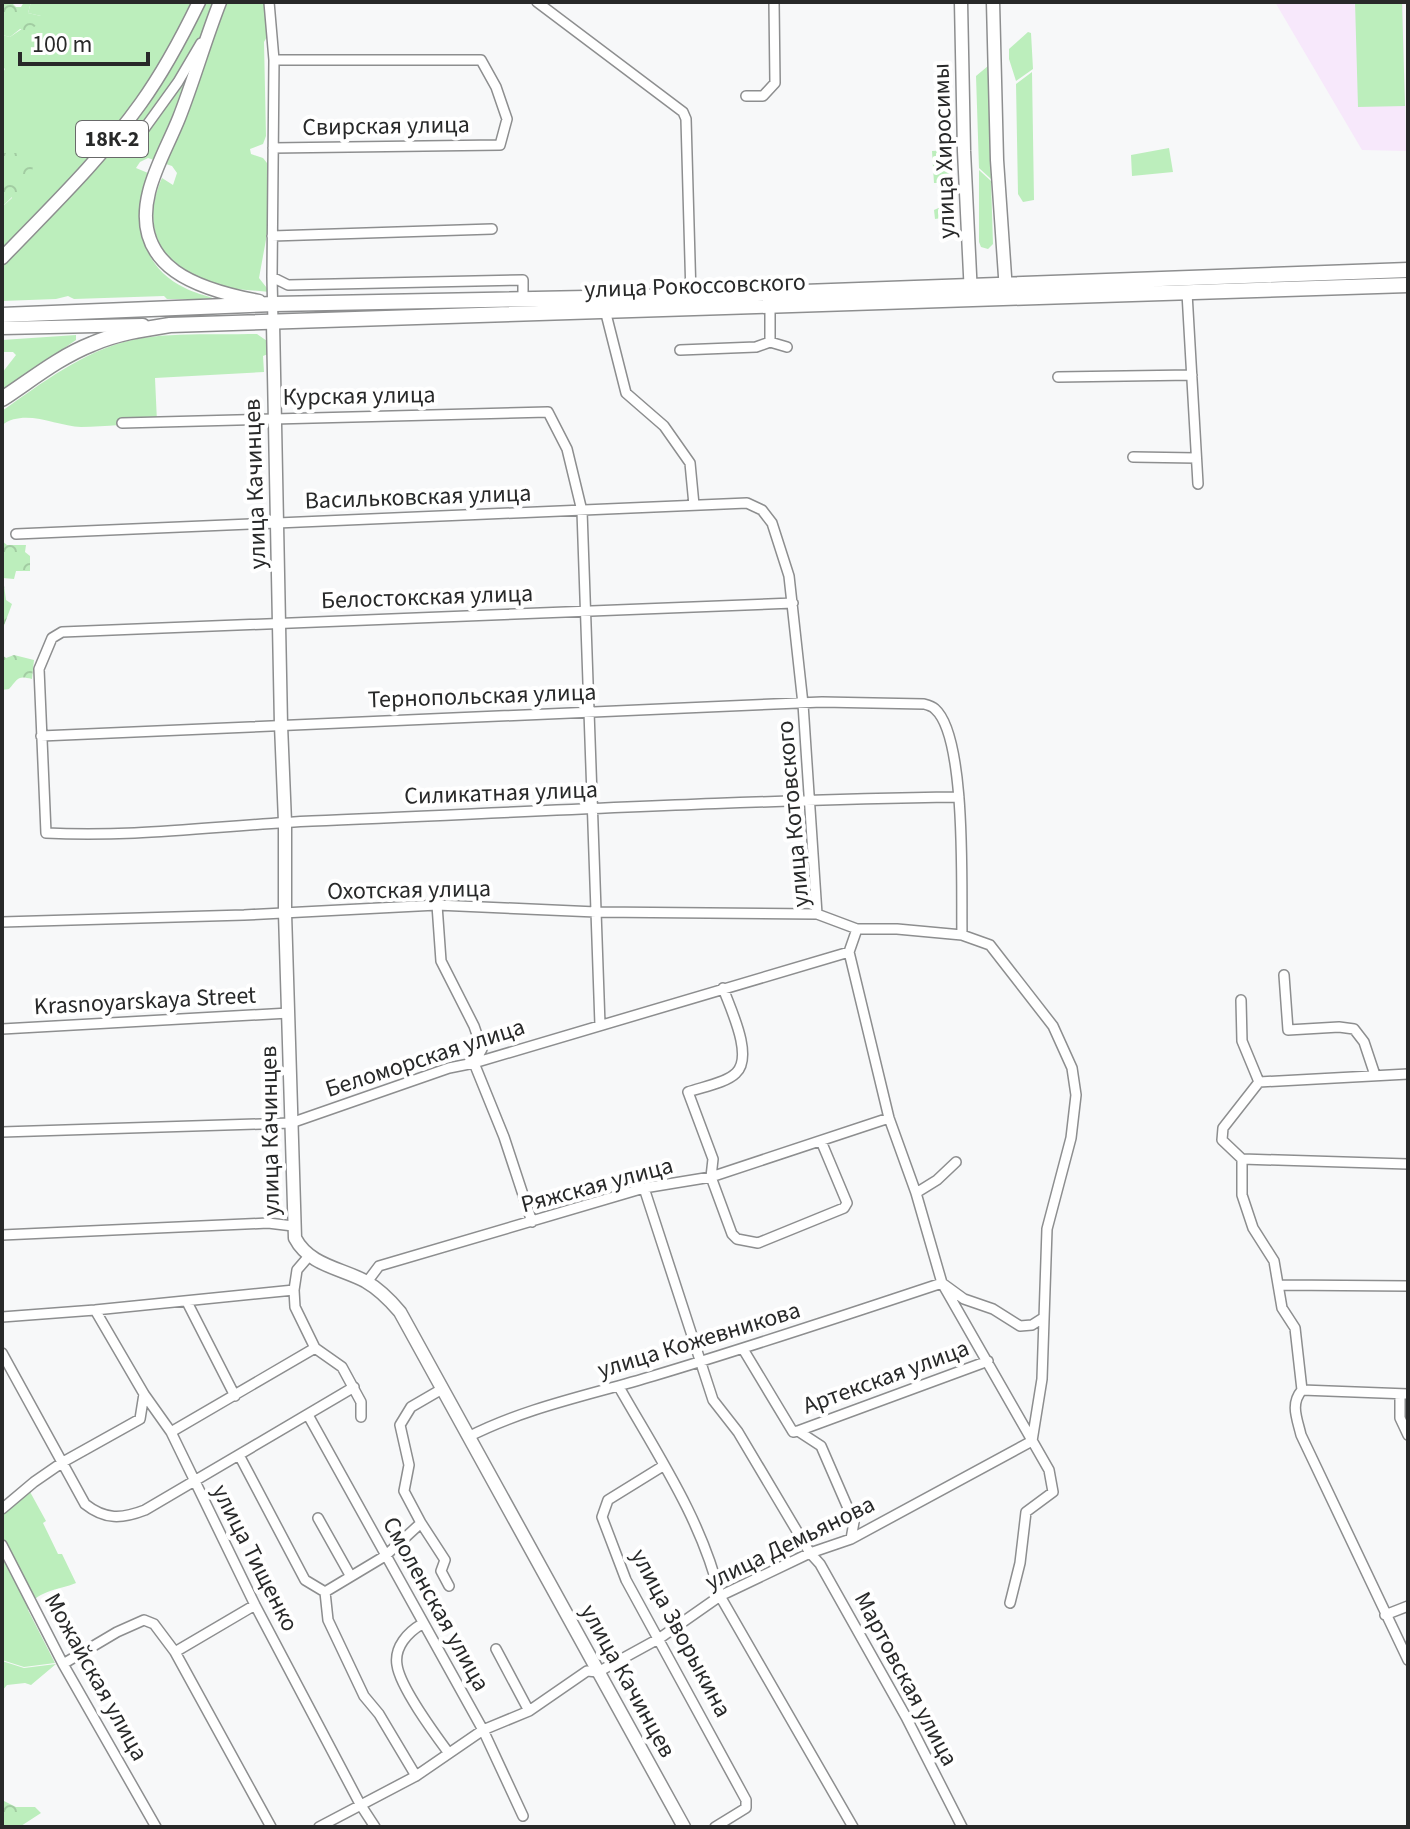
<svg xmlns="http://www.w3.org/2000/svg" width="1410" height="1829" font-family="'Source Sans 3',sans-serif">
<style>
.education{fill:#f7e8fb}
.green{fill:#bceebc}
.forest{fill:url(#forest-crowns)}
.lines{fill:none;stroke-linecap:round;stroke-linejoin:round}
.minor-casing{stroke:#8d8e8f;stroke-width:12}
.major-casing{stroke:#8d8e8f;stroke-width:15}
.highway-casing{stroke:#8d8e8f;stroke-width:17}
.minor{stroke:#fff;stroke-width:9}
.major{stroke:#fff;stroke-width:12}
.highway{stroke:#fff;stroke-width:14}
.labels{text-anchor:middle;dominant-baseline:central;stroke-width:8;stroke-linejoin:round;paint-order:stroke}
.shield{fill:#fff;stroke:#686969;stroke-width:2}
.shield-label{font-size:22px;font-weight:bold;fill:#282929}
.street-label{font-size:24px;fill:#282929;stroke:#fff}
</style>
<defs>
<pattern id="forest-crowns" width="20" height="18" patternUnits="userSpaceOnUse" patternTransform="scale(2)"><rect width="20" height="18" fill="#bceebc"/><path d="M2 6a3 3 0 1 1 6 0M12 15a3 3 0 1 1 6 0" fill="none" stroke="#a2cca2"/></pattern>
</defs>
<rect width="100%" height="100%" fill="#f7f8f9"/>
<path class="education" d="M1275,2H1403L1406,151L1362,150Z"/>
<path class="green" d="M31,2H265L272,28L264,42L266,136L263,144L250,149L251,154L263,158L267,163V234L259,278L270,292C254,290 236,290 220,287C165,275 138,230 162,178L173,185L177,173L172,166L148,158L140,162L136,168L148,173C133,216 138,266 185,288C194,293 205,295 215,299H167L164,296L74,299L68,296L56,299L2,301V207L12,198L7,154L2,153V74L5,69L2,66V35L10,37L41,16L28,13Z
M1355,2H1402L1405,106L1358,107Z
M1028,32L1031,33L1033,69L1016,81L1009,59V49Z
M988,66L991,179L979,168L976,76Z
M1032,72L1034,200L1023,202L1018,194L1016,84Z
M1169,148L1173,172L1132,176L1131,155Z
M948,150L950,153L955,216L935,219L934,210L943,206L941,183H934L932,151Z
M979,170L991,181L993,244L988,249L981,247L979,242Z
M249,334H257L267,341L268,354L263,356L264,372L155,378L157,422C132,423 106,427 81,427C56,426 25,408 2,425V411C42,383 83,351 132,340C169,332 211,335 249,334Z
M76,335V340L2,391V373L16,355L13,352H2V340Z
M29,1490L46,1521L43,1523L58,1554H62L76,1583C59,1590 33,1591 28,1610L55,1663L24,1667L2,1660V1513Z
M2,1661L24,1668L56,1664L31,1685L25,1683L7,1685L2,1691Z"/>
<path class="forest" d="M2,2H11L16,7H21L24,2H31L28,13L41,16L48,14L52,16L53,22L48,28L38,24L29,31L20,29L10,37L2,35Z
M2,153H21L33,167L30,179L2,207Z
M2,541L7,545H26L25,552L30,556V571H16L14,579L3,578L6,600L12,604L2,631Z
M2,655L6,658L14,655L34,660L32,679C17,675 18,679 9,689L2,690Z
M2,1800L16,1807H35L41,1813L21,1826L2,1827Z"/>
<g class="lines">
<defs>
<path id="minor" d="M269,2L274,60L272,277L288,285L523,280V300
M537,2L683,112L686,119L691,296
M746,96H763L775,83L774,2
M134,143L178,82L201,43
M273,148L500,145L507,119L496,87L481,60H274
M272,236L492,229
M272,277L273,323
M1187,293L1198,484
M770,305V342L787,347
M605,310L626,393L664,426L690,463L694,505
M680,350L756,347L770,342
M1058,377L1192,375
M122,423L548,412L567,449L582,511L600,1025
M1133,457L1196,458
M16,534L747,503L762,510L772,523L789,576L803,704L817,914
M793,603L62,632L52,638L39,669L46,833C135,838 223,825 312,821C527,812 743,800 959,797
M41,736L822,702L924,704C928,705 932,706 935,709C967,737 961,890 962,935
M437,905L441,961L474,1026L482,1049L474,1063L504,1137L532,1222
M2,922L244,915L437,905L596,912L817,914L857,929H897L962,935L990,945L1053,1026L1072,1068L1076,1095L1071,1138L1047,1229L1042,1379L1032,1441
M857,929L849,952L889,1118L916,1193L942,1283L1049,1470L1053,1492L1026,1512L1020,1563L1010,1603
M1284,975L1288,1030L1339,1027L1354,1029L1364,1042L1375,1075
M723,988C730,1008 754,1056 736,1073C726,1083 702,1087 688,1092L713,1159L711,1177L732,1234L737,1239L758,1243L844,1208L847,1203L821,1141
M1241,1000L1242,1041L1259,1082
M2,1029L289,1013
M1259,1082L1223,1128L1222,1140L1242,1159V1195L1253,1228L1274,1261L1282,1308L1295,1328L1302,1390C1290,1404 1297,1418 1301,1435L1408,1660
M1259,1082L1408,1074
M2,1132L291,1123L449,1068L474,1063L849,952
M1242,1159L1408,1164
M644,1188L713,1400L738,1432L810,1553L820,1564L906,1717L962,1827
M916,1193L937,1180L956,1162
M2,1235L268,1223L293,1226
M367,1282L379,1266L644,1188L711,1177L889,1118
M1279,1285L1408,1286
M294,1290L295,1307L315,1348L342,1367L361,1402V1417
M187,1302L235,1396
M95,1310L144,1394L171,1432L255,1605L360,1804L375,1827
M2,1317L95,1310L294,1290L297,1270L309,1256
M743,1349L793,1432L798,1431L821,1446L854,1522L851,1539
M2,1353L85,1504C105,1520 122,1519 145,1510L354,1387
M619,1387C657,1454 702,1520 720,1596L853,1827
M1302,1390L1408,1394
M1400,1394V1418L1408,1435
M308,1415L483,1730L523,1816
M798,1431L988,1361
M171,1432L315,1348
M468,1437C527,1407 590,1395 653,1376C750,1347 846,1315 942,1283L964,1299L993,1309L1020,1326L1032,1325L1043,1318
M239,1455L305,1580L325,1592L328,1620L364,1696L379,1714L416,1776
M663,1466L608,1500L602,1517L626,1580L746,1800V1808L715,1827
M2,1509L34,1482L63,1462L140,1419L144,1394
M318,1518L350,1575
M421,1523L445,1560L441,1571L449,1586
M2,1545L63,1664L156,1827
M325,1592L385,1556L421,1523L404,1491L409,1465L400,1425L411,1407L442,1389
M1385,1615L1408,1606
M422,1624C408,1632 394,1647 397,1665C400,1687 434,1733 448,1752
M496,1649L529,1711
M175,1652L255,1605
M63,1664L117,1632L144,1620L154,1624L175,1652L271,1827
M319,1827L416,1776L483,1730L529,1711L587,1671L598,1672L660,1638L720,1596L810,1553L851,1539L1032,1441"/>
<path id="major" d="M220,2C205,40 194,80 179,118C169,143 155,167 149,192C130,269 201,290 259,301
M961,2L964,151L971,295
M993,2L997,160L1006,291
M2,258C50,208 101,159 141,103C164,71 182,37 199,2
M273,323L281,725L285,822V913L295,1238C309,1265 340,1268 365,1281C379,1289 390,1300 400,1312L684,1827
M2,328L143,325"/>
<path id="highway" d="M2,315L274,304L691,296L1408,270
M2,399C31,380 59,357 92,344C117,333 144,329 170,325L1408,285"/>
</defs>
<use href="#minor" class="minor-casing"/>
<use href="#major" class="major-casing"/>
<use href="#highway" class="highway-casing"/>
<use href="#minor" class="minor"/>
<use href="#major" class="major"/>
<use href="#highway" class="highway"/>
</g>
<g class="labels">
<rect class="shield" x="76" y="121" width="72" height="36" rx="6"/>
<g class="shield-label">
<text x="112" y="139">18К-2</text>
</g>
<g class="street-label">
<text transform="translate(386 126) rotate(-1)">Свирская улица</text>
<text transform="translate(944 151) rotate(-92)">улица Хиросимы</text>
<text transform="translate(695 286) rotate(-2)">улица Рокоссовского</text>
<text transform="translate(359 396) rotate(-1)">Курская улица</text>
<text transform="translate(255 484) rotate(-92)">улица Качинцев</text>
<text transform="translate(418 497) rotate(-2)">Васильковская улица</text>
<text transform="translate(427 597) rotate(-2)">Белостокская улица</text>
<text transform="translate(482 696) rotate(-2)">Тернопольская улица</text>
<text transform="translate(501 793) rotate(-2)">Силикатная улица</text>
<text transform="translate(793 814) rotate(-95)">улица Котовского</text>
<text transform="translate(409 890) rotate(-1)">Охотская улица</text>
<text transform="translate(145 1001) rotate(-3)">Krasnoyarskaya Street</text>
<text transform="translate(425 1058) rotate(-18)">Беломорская улица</text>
<text transform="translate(270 1131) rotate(-91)">улица Качинцев</text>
<text transform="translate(597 1185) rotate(-15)">Ряжская улица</text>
<text transform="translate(699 1340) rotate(-17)">улица Кожевникова</text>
<text transform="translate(886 1377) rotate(-20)">Артекская улица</text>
<text transform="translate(790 1543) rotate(-26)">улица Демьянова</text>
<text transform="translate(255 1558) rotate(63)">улица Тищенко</text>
<text transform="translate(436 1604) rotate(61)">Смоленская улица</text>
<text transform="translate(681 1633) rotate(62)">улица Зворыкина</text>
<text transform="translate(96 1677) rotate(61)">Можайская улица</text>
<text transform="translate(906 1679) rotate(62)">Мартовская улица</text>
<text transform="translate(628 1681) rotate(61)">улица Качинцев</text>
</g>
</g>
<rect width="1410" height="1829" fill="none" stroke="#282929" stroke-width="8"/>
<path d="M20 52v12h128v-12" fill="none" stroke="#282929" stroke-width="4"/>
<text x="32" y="52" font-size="24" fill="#282929" stroke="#ffffff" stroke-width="6" paint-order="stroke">100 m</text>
</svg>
